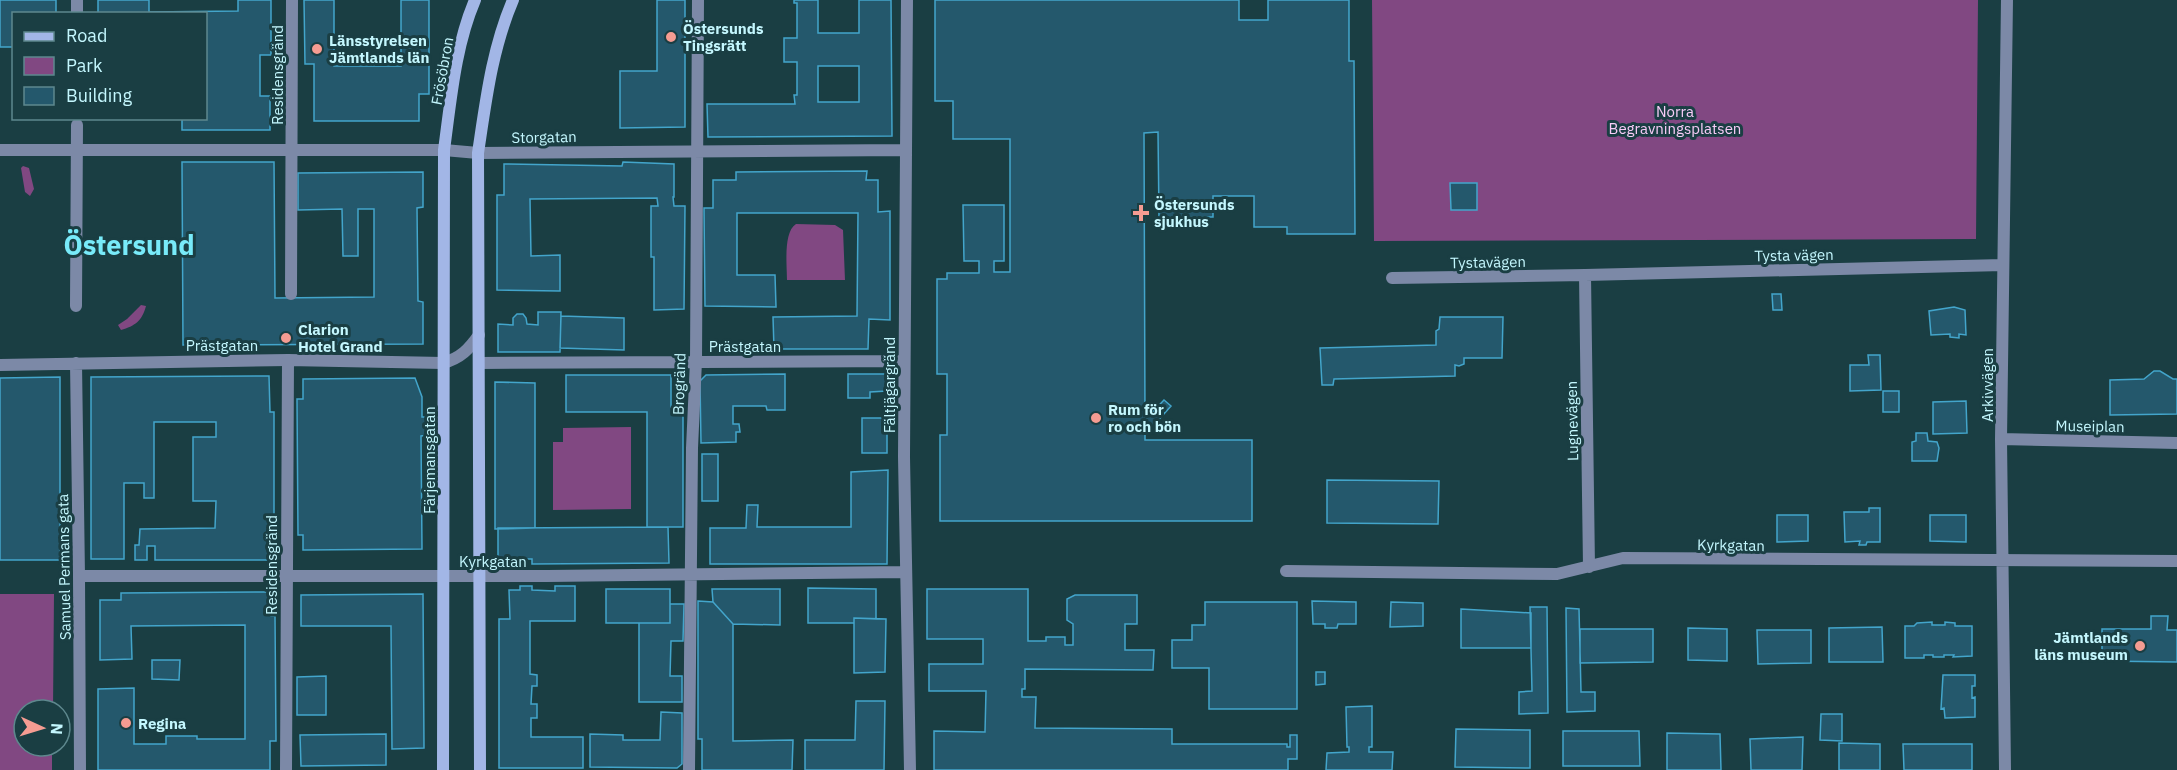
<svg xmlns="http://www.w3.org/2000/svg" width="2177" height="770" font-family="'IBM Plex Sans',sans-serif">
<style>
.green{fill:#814882}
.building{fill:#24586c;stroke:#43a5cb;stroke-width:1.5;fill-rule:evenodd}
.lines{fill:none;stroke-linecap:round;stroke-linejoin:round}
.pedestrian{stroke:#7c89a7;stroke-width:12}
.minor{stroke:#7c89a7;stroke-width:12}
.secondary{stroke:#a2b6e6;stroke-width:12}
.poi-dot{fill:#f59c92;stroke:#1a3e43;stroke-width:2}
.labels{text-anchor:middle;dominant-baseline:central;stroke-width:6;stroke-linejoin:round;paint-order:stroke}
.poi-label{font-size:15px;font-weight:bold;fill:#c4f7fe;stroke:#1a3e43;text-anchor:start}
.street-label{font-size:15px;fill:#c4f7fe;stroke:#1a3e43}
.park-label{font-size:15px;fill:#f9ccf8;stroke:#1a3e43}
.town-label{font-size:27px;font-weight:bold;fill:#78eaf9;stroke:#1a3e43}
</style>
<rect width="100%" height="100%" fill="#1a3e43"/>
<path class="green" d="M1372,0H1978L1976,239L1374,241Z
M23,166L29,168L34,189L30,196L25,192L21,168Z
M796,224L835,225L843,230L845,280H787C787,266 783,232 796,224Z
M141,305L146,306C142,321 135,326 121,330L118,325L127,319Z
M631,427V509L553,510V442H563V428Z
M0,594H54L53,710H24V746H52V770H0Z"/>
<path class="building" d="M0,0H56V14H14V47H0Z
M98,0H149V12L238,11V0H271V55H260V96H270V130H182V118H206V14H98Z
M304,0H334V66H401V0H429V94H419V121H314V64H305Z
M657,0H685V127L620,128V71H657Z
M794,0H818V33H859V0H891L892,136L708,137L707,104H795L794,95H797V62H784V38H797V3H794ZM818,66H859V102H818Z
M935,0H1239V20H1268V0H1349V61H1354L1355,234H1287V227H1254V196H1213V217H1159L1158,132L1144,133L1145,420L1164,400L1171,406L1145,435V440H1252V521H940V435H947V374H937V279H947V273H979V261H964L963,205H1004V261H994V272H1010V139H953V101H935Z
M182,162H274L275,298L374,297V209H358V256H343L342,209L298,210V173L423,172V207L417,208L418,301L423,302V344L183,345Z
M623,162L674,164V197H673L674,206H685L684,309L654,310V257H651V206H658L657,198L530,199L531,256L560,255V291L497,290V195H504V164L622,166Z
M867,171L866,180H878V212L890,211V320L869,319L868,349H774L773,317L857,316L858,213H737V275H775L776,307L705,306L704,208H713V180H736V172Z
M1450,183H1477V210H1451Z
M1772,294H1781L1782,310H1773Z
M1954,307L1965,310L1966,335L1959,334V338L1950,337V334L1931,335L1929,311Z
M538,312H561L560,352H498V324L513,325V318L517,314H523L526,318L527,324L538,325Z
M561,316L624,318V350L560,348Z
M1440,317H1503L1502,358H1464V364L1459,366L1455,365V376L1334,379L1333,385H1322L1320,348L1436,345V331L1439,329Z
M1868,355H1880L1881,390L1850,391V365H1869Z
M2154,371H2160L2173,379H2177V414L2110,415V380L2144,379Z
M785,374V410H767L766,406H733V424H739L740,432H736V442L701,443L700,381L706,375Z
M848,374H887V391L870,392V398H848Z
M566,375H671V407H683V527H647V412H566Z
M269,376L270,412H274V534H269V560H155V546H147V560H135V545H139L140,529L215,528L216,501H193V437H216V422H154V498H144V483H124V559H91V377Z
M60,377V560H0V378Z
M415,378L422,397V417H429V435L421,436L422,549L303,550V535H298L297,399H303V379Z
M495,382L535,383V528L495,529Z
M1883,391H1899V412H1883Z
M1966,401L1967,433L1933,434V402Z
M862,418H887V453H862Z
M1916,433H1927L1928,441L1937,442L1939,448L1937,461H1912V442L1916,441Z
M702,454H718V501H702Z
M888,470L887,564H710V528H746L747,505H758L757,527H851V472Z
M1327,480L1439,481L1438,524L1327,523Z
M1869,508H1880V542H1867L1866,545H1859L1860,541L1845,542L1844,512H1869Z
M1777,515H1808V541L1777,542Z
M1930,515H1966V542L1930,541Z
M668,527L669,563L532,564V559H498V528Z
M520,586H532V590L555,591V586H575V621H530V674L537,675V686H532L531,704H537V718H531V737H583V768H499V619H510L509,590H520Z
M808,588L876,589V619L854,618V623H808Z
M606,589H670V623H606Z
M712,589H780V625L733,624L713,602Z
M927,589H1028V641H1046V637H1065V645H1073V624L1067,620V599L1075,595H1137V624H1125V650H1154L1153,670L1025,669V689H1022V697H1036L1035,728L1172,729V744H1287V747H1290V735H1297V759H1288V770H934V731L985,732L986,691H929V664H983V639H927Z
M270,592L271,616H275L276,741H270V770H98V689L134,688V744H166V736H197V739H245V625L131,626L132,659L100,660V600H121V593Z
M423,594L424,748L392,749L391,626H301V595Z
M698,601L713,602L733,624V741L793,740L792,770H702V739H698Z
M1312,601L1356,602V624H1338L1337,628H1325V624H1313Z
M1205,602H1297V709H1209V668H1172V640H1192V625H1205Z
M1391,602L1423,603V626L1390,627Z
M670,604H684L683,641H671L670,676H682V702H639V623H670Z
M1530,607H1547L1548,713L1519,714V692L1532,691Z
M1566,608L1579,609L1581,692H1595V711L1567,712Z
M1461,609L1531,613V648H1461Z
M2151,616H2168L2167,630H2177V662L2102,661V629H2151Z
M854,618L886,619L885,672L854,673Z
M1932,622V625H1945V622L1955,623V626H1972V656L1953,657L1954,655H1944V657H1933V655H1924V658H1905V626H1914L1917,623Z
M1882,627L1883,662H1829V628Z
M1688,628L1727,629V661L1688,660Z
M1580,629H1653V662L1580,663Z
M1757,630H1811V663L1758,664Z
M152,660H180L179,680L152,679Z
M1316,672H1325V684L1316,685Z
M1943,675H1975V686H1972V698L1975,697V717L1945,718L1944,708L1941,709Z
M326,676V715H297V677Z
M856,701H885L884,770H805V740H855Z
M1372,706V747H1369V752H1393L1392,770H1326L1327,753L1349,752V747H1347L1346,707Z
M661,712L682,713V764L677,768L590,767V734L623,735V740H660Z
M1821,714H1842V741L1820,740Z
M1456,729L1530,730V768L1455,767Z
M1563,731H1639L1640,766H1563Z
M1667,733L1720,734L1721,770H1667Z
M386,734V765L301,766L300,735Z
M1803,737L1802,770H1751L1750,739Z
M1839,743L1880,744V770H1839Z
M1903,744H1972V770H1904Z"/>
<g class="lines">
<path class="pedestrian" d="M76,363L79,576
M0,365L288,360"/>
<path class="minor" d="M77,0V14
M907,0L904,457L910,770
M0,150H444L478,153L906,150
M1585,275L1589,567
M1392,278L1585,275L2003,265
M291,294L292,0
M76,306L77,125
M479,363L903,361
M2001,439L2177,443
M1286,571L1557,574L1623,558L2177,561
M80,770L79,576H547L906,572
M286,770L288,360L443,363C461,358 469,349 479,335
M689,770L692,448L696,361L698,0
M2005,770L2001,439L2007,0"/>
<path class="secondary" d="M443,770L444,150C451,99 455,47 475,0
M480,770L478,153C486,100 492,49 513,0"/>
</g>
<g class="poi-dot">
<circle cx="671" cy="37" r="6"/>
<circle cx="317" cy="49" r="6"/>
<path d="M1138 204h6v6h6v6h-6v6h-6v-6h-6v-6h6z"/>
<circle cx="286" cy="338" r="6"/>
<circle cx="1096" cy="418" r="6"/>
<circle cx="2140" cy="646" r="6"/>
<circle cx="126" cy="723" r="6"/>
</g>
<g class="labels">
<g class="poi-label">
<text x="683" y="28">Östersunds<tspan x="683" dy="17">Tingsrätt</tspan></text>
<text x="329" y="40">Länsstyrelsen<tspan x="329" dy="17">Jämtlands län</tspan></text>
<text x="1154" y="204">Östersunds<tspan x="1154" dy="17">sjukhus</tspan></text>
<text x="298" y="329">Clarion<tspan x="298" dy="17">Hotel Grand</tspan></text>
<text x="1108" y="409">Rum för<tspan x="1108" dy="17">ro och bön</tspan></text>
<text x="2128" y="637" text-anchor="end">Jämtlands<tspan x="2128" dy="17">läns museum</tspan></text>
<text x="138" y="723">Regina</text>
</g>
<g class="street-label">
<text transform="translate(442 71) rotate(-80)">Frösöbron</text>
<text transform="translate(277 75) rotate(-90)">Residensgränd</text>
<text transform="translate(544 137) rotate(-1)">Storgatan</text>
<text transform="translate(1794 255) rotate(-1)">Tysta vägen</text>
<text transform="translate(1488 262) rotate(-1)">Tystavägen</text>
<text x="222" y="345">Prästgatan</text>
<text x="745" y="346">Prästgatan</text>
<text transform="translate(679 384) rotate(-88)">Brogränd</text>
<text transform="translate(889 385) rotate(-90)">Fältjägargränd</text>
<text transform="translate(1987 385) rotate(-90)">Arkivvägen</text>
<text transform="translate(1572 421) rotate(-91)">Lugnevägen</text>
<text transform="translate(2090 426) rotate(1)">Museiplan</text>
<text transform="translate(429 460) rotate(-90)">Färjemansgatan</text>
<text transform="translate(1731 545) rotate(1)">Kyrkgatan</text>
<text x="493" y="561">Kyrkgatan</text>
<text transform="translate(271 565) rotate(-90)">Residensgränd</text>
<text transform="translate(64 567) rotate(-91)">Samuel Permans gata</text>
</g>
<g class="park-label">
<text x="1675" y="111">Norra<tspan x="1675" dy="17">Begravningsplatsen</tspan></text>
</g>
<g class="town-label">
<text x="129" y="244">Östersund</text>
</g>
</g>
<rect x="12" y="12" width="195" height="108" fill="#1a3e43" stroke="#5e888e" stroke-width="1.5"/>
<rect x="24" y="32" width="30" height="9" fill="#a2b6e6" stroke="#5e888e" stroke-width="1.5"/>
<text x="66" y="42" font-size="18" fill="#c4f7fe">Road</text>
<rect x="24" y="57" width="30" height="18" fill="#814882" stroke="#5e888e" stroke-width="1.5"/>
<text x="66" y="72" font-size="18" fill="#c4f7fe">Park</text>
<rect x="24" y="87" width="30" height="18" fill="#24586c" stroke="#5e888e" stroke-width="1.5"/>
<text x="66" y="102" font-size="18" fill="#c4f7fe">Building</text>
<g transform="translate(42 728) rotate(94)"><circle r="28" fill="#1a3e43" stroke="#5e888e" stroke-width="1.5"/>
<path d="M0-4.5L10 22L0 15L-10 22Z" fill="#f59c92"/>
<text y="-9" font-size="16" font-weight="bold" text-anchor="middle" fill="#c4f7fe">N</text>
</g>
</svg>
